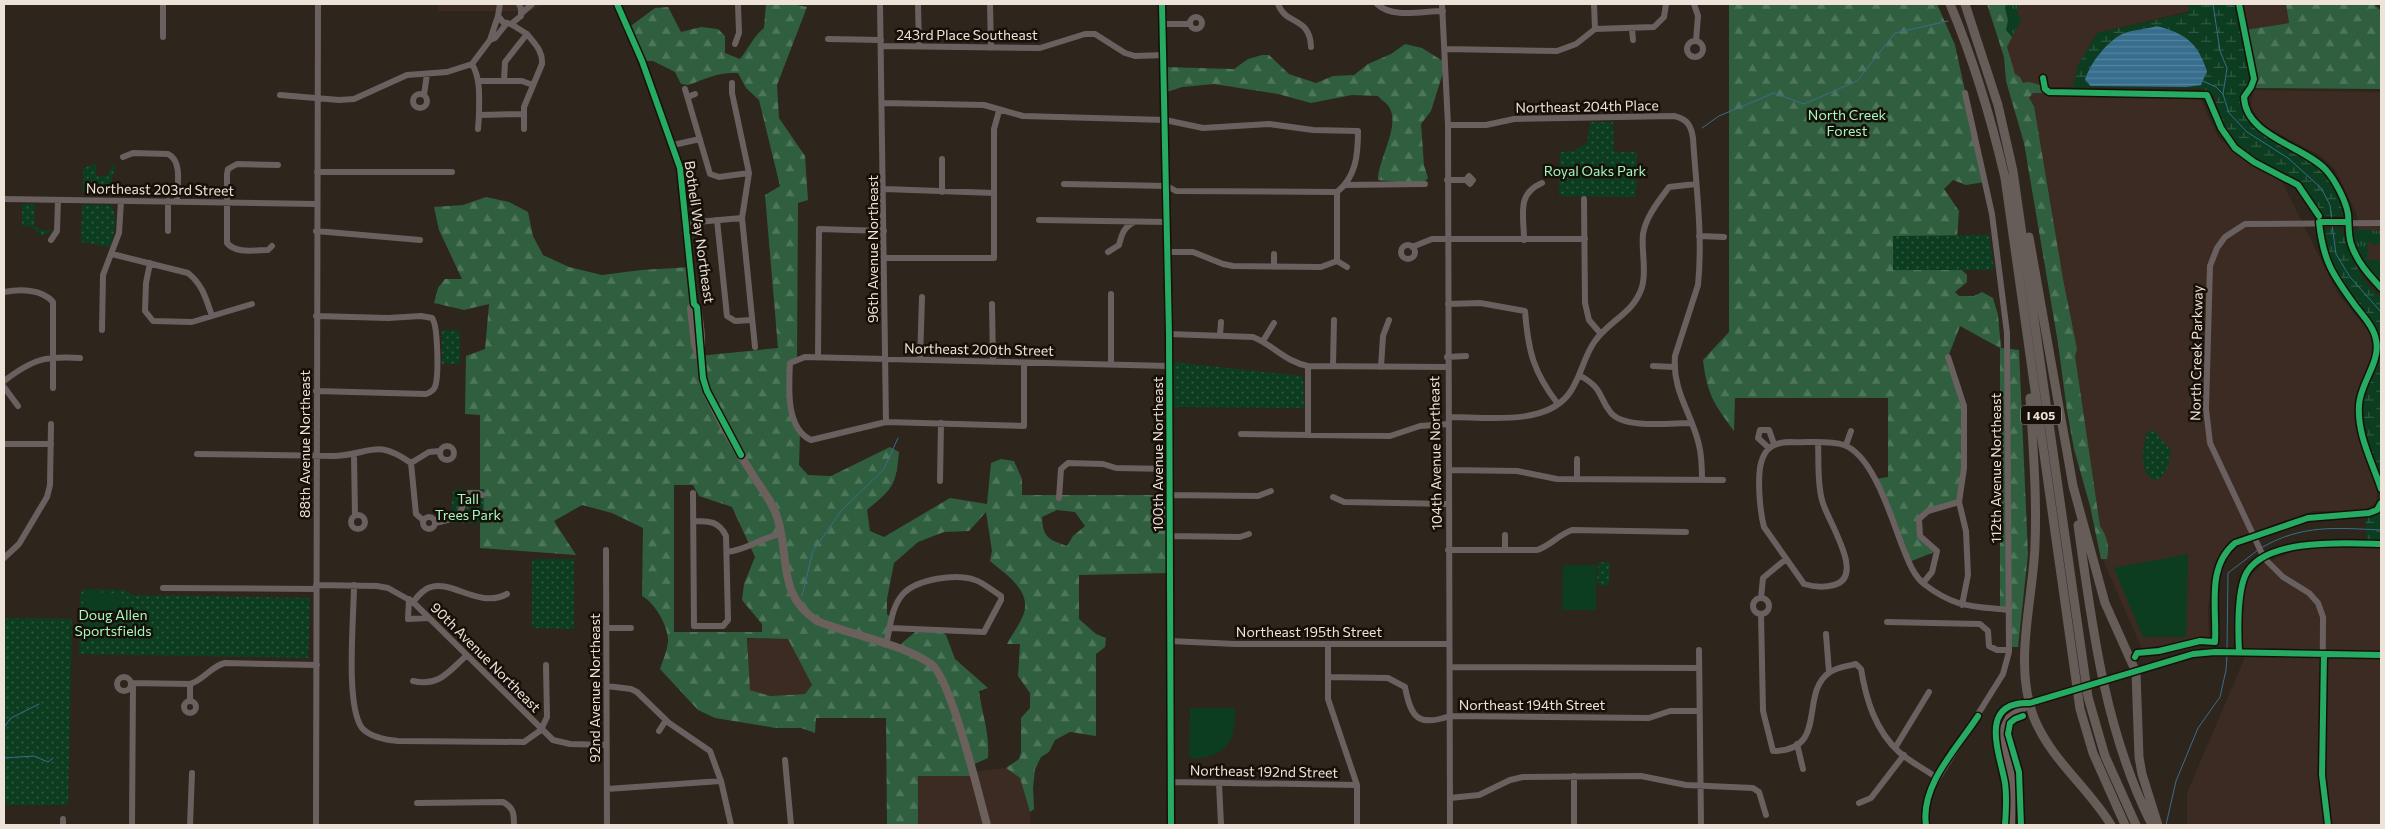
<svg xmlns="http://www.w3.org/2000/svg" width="2385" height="829" font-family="Commissioner,sans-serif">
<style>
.commercial{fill:#3b2b22}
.grass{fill:url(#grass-tufts)}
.forest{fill:url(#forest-firs);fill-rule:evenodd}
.wetland{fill:url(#wetland-marsh)}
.park{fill:url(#park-dots)}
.pitch{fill:#0c3d21}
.water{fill:url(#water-rules)}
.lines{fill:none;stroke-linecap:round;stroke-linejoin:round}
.stream{stroke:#386e8d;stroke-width:1}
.minor{stroke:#6a605f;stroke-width:6}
.major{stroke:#6c605d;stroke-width:8}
.highway{stroke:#665c58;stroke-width:9}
.cycleway-casing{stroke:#171009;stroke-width:9}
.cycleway{stroke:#26ab63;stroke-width:6}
.labels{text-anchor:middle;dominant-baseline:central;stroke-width:5;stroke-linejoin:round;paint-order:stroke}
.shield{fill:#171009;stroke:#ada49a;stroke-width:1}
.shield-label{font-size:12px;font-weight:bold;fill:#ede3d8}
.street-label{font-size:14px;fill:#ede3d8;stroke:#171009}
.park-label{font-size:14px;fill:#a3f7be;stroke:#171009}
</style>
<defs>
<pattern id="grass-tufts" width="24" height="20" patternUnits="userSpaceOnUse" patternTransform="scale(1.25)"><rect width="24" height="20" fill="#0c3d21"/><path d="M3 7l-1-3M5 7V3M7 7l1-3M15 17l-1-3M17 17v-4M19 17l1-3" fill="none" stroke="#305940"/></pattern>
<pattern id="forest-firs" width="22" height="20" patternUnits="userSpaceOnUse" patternTransform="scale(1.25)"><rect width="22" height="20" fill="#305f3f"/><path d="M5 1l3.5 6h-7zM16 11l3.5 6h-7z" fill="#4e765a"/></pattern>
<pattern id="wetland-marsh" width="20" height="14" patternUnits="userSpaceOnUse" patternTransform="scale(1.25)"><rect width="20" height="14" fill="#0c3d21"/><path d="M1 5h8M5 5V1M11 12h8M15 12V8" fill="none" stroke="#305940"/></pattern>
<pattern id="park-dots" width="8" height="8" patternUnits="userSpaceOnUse" patternTransform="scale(1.25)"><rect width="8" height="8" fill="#0c3d21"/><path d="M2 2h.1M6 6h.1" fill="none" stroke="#305940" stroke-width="1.8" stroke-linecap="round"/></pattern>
<pattern id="water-rules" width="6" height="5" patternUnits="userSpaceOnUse" patternTransform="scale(1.25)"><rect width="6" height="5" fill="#386e8d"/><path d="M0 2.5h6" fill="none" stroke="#55839c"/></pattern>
</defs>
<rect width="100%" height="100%" fill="#2e251c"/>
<path class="commercial" d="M438,4H544L531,11H438Z
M1990,4H2187L2190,11L2097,33L2078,65L2073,87H2015Z
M2242,4H2286L2289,23L2245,30Z
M2253,90L2381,92V284L2366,264L2358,236L2357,215L2335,169L2321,156L2272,130L2259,120L2251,107Z
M2025,93H2198L2218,137L2242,157L2282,182L2338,294L2374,337L2375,351L2373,361L2360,394L2357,410L2360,433L2378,485L2376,503L2367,509L2359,511H2313L2272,525L2261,532L2234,542L2225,549L2216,564L2212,576L2208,607L2209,637L2142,649L2102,558Z
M2381,546V651L2243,649V596L2246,580L2263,564L2301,548Z
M748,639H788L812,685L806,694L770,696L750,690L748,684Z
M2247,652L2381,655V825H2187V793Z
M1006,768L1020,778L1030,812V825H918V776H973L972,772Z"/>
<path class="grass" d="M2006,4H2021L2017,9L2018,16L2022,18L2012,37L2006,30L2005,7Z
M2351,229L2381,231V244L2376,245L2369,242L2366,247L2369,249L2366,259L2371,261L2373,258L2381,262V286C2367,270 2350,251 2351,229Z"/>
<path class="forest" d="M766,4H792L807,7L777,85L779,118L805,156L808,200L798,203L797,359L790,363L789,397L800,432L799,465L808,475L831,476L890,447L899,452C896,486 893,488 867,510L870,531L884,537L950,498L987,504L991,463L1001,459L1014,461L1022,479V495H1169V573L1079,575V619L1096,634L1106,638L1105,647L1096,654V736L1070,732L1055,740L1049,752L1041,757L1035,769L1033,788L1034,809L1030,812L1020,778L1006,768L1019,759L1021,753V718L1030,708V693L1018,676L1020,644H1007C1012,634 1024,619 1025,608C1027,587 1004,573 990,561L992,551L986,512L969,531L944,532L918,542L894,563L887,599V614L892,619L886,645L898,649L903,642L918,630L940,631L946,635L955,659L988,688L979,691C982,714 990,734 988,758L970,766L973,776H918V825H887L886,718H816L815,733L801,728H776L715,718L698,710L660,669C663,660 667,651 668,642C669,627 655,603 642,596L643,528L612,513L582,505L554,521L576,555L480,548V415L465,414L466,356L485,349L489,304L464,310L434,303L438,288L445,279H462L439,230L434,207L463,205L486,197L509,202L528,212L533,236L543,255L569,267L602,275L641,270L691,267L698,356L778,348L765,195L780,186L759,100L746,88L738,73C717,72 706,79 688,85L681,84L675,72L653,61H642L628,28L655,8L668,7L681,32L701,27L718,29L725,36V53L740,59C749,48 753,37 764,28ZM674,485H693L699,496L732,507L755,557L744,584L742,600L762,624V632H674ZM1057,510L1075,512L1085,526L1073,536L1067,546C1048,539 1043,538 1042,517ZM747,638L788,639L812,685L805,694L770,696L750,690Z
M1729,4H1937L1955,45L1985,182L1966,185L1953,180L1944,189L1959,211L1957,237L1949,258L1967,275V282L1955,292L1959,296H1974L1982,292L1993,298L1998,315L2001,348L2019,350L2028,554L2018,647H2009V610L2000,609V348L1960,326L1948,357L1964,418L1959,502L1928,511L1919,519L1920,536L1937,551L1909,562L1875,479L1888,477V398H1735L1734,431C1714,404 1707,394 1703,360L1729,332Z
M1987,4H2006L2005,8L2008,20L2006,30L2012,37L2007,47L2015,74L2020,77L2023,83L2029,82L2044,86V93H2033L2029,98L2034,106L2063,279L2077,349L2075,356L2100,526C2107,536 2110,547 2107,559H2101L2090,506L2074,449L2067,411L2058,343L2024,143L2006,81L2004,57Z
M2286,4H2374L2381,11V89L2254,88C2258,67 2251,50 2245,30L2289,23Z
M1405,44L1422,48L1446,63L1431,111L1421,124L1424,165L1428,178L1422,184L1378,180C1378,160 1401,125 1389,107C1387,103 1381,100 1378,96L1352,95L1311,103L1278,94L1214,84L1182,87L1164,93V67L1234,69L1248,59L1262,55H1269L1289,74L1316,83L1333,76L1354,75L1368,64L1391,54Z"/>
<path class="wetland" d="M2187,4H2236C2239,20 2254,67 2250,80C2249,87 2245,91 2240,96C2240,133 2286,144 2310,161C2328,173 2340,195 2343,216H2321C2315,203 2308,190 2297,181C2289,174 2278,170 2270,166C2239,150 2221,132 2215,96L2200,88L2073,87L2078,65L2097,33L2190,12Z
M2323,228L2342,229C2350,254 2359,281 2381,297V486C2371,457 2354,426 2362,394C2367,376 2381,359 2377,339C2375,329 2368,321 2362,313C2341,282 2324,268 2323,228Z
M2381,506V542L2366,539V517L2377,511Z"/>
<path class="park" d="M1590,122H1613L1614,152H1637L1636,197L1559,196L1560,152L1574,151L1587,143Z
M96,164V176H107L113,165L116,167L112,176V191L109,194L83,192V168Z
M22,204H35L34,226L41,230H53L42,236L30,226H22Z
M82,205H111C119,217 114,235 110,247L81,242Z
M1989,235L1994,270H1893V236Z
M442,330L460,331V364H442Z
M1173,362L1303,376L1304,408L1173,407Z
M2151,430L2155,431L2171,451C2169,462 2168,477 2155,480C2138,474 2143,448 2146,434Z
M484,489L483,523H450L453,490Z
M532,559H574V629L532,628Z
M1598,562L1610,563L1609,586L1597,585Z
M83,589L124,590L133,595L310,598L308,658L79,654L80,595Z
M4,618L72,619L68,805H4Z"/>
<path class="pitch" d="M2188,554L2186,637H2143L2114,568Z
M1563,565H1596V610H1562Z
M86,591L121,594L123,606L120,616L107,623L84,625L83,595Z
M1190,708H1235C1236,741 1228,756 1193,759L1189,756Z"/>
<path class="water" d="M2157,26C2186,34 2197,42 2207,71L2201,85L2186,87L2091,86L2085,80C2090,63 2107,42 2122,34C2130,30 2148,29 2157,26Z"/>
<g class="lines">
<path class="stream" d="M2213,4L2220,51L2227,68L2223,94L2229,113L2247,132L2288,158L2321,188L2330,205L2332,221
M2203,81L2216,87L2223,94
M1702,128L1719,116L1774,93L1804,104L1857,81L1895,33L1948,21
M2332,225L2336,254L2350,277L2381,312
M2261,548C2302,524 2336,528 2381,530
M802,596L813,551L841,511L884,469L898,438
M2227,649L2228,573L2258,550
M4,727L11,718L39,704
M4,758L34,756L48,762L53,758
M2166,825L2176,781L2198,728L2220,697L2226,670L2227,656"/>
<path class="minor" d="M500,4L498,16L503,22L511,24L521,16V9L519,4
M880,4L886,422
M918,4L919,46
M990,4L991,48
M1162,4L1169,334L1171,825
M1278,4C1286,26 1310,16 1311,47
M1377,4C1393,19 1422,11 1443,11
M1442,4L1448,125L1450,825
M1594,4L1595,29
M1694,4L1698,16L1696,41
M522,13L532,4
M1190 23a6 6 0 1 1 12 0a6 6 0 1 1-12 0Z
M511,24L527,34
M1163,24H1190
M1632,29L1633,40
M163,37V4
M828,39L881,40
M490,40L498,16
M1687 49a8 8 0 1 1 16 0a8 8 0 1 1-16 0Z
M735,44L739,33L738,4
M882,46L1040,48L1085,34H1095L1125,53L1135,56L1164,55
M1445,49L1557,51L1576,44L1595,29L1654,27L1664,17L1666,4
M472,64C481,79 479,98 479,115L524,114V107L542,64C543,51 535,44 527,34L505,62L504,81
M472,64L490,40L495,38L507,23
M479,81H522L533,85
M732,83V93L749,173L742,218L755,347
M685,89L710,174L719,177L749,173
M413 101a7 7 0 1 1 14 0a7 7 0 1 1-14 0Z
M280,95L339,100L354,99L407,75L447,72L472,64
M424,95L427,74
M688,97L695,94
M883,103L984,105L1023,116L1165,120L1203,128L1269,124L1313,130L1358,131C1358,155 1356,177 1337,192V261
M524,114V129
M1448,125H1486L1514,119L1674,116C1687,119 1691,125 1693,138C1696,186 1703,237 1698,285L1675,356C1672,392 1692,413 1699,445C1702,457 1702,468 1702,480
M478,129L479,115
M673,145L700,139
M123,157L133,153L168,154C183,161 177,187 177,201
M317,172H452
M1447,180H1466L1470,184L1473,180L1469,176L1466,180
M1064,184L1167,186L1176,191L1337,192
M1345,185L1425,184
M884,189L994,193
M942,192V159
M4,199L316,204
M1584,199L1585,303L1589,320L1601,334
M168,201V231
M717,220L727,316L735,321L752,320
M1039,220L1167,222
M686,223L742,218
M316,231L420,240
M1699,236L1724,237
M51,240L57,231L58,200
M1524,240C1524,215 1516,194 1542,183
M1401 252a7 7 0 1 1 14 0a7 7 0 1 1-14 0Z
M272,246L268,250C255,250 236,254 227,243V174L228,169L237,164L278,165
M1412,247L1432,239H1585
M1108,252L1119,245C1122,234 1123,228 1134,222
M1167,252H1193L1223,264L1233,266L1321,267L1337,261
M112,254L188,273C203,285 206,299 212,316
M1274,254V267
M884,258H994V129L999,111
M1337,261L1347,267
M150,263L146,283L145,311L153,321L192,322L252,304
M4,292C20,289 42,289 53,302V388
M992,304L993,362
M1448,304L1480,303L1525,311C1528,350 1533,372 1558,404
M316,316L388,318L421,316L432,318C438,325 439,377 435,387C433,391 429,393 426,394L316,391
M102,330L103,275L119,233L121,201
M1169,334L1253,337C1273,345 1286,362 1308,366L1447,367
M1220,335L1221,322
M1263,341L1274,323
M1447,357L1466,356
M1948,357L1964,406V468L1959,502L1966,531L1968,575L1962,605
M818,358L819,229L884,231
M920,360L922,297
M1024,363V426L886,422L811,440C785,428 789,386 790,363L805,357L1169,366
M1111,364V294
M1333,366L1334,320
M1653,366L1674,367
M1381,367L1383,336L1389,320
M1579,375C1604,389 1597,395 1611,413C1625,429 1670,423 1690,423
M4,381C33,359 44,356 80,358
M4,387L18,406
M1449,417C1486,417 1543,426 1568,395C1581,379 1583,357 1595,341C1610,320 1634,313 1642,287C1647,270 1641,251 1643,234C1646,216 1659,201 1669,187L1696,184
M1241,434L1390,436L1420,426L1449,424
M1308,434V366
M1818,443C1819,462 1817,482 1822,500C1826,519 1867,577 1834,585C1823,588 1814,587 1804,584L1764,527C1760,512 1757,479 1761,463C1765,447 1775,442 1791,442C1808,443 1829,440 1844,445C1874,456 1892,520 1903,548C1908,560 1913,575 1924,584C1955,608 1972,606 2009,610
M4,444H51
M1846,445L1851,431
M440 453a7 7 0 1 1 14 0a7 7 0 1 1-14 0Z
M1769,448L1758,438L1760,430H1769L1774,444
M197,454L335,456C372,454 375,438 411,463L429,452L440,451
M354,455L355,515
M411,463L416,514L423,520
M1449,470L1517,471L1557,479L1723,480
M1577,479V459
M940,481L941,423
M693,493L694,626H723L728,620L726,536C719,521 709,521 694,521
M1169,495L1258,496L1271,491
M1333,497L1344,502L1449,504
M1059,498L1061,469L1068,463L1103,464L1116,468L1169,469
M351 522a7 7 0 1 1 14 0a7 7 0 1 1-14 0Z
M423 523a6 6 0 1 1 12 0a6 6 0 1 1-12 0Z
M435,523C445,521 458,519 462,508C464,502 464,498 469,493H479L482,495
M1505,535V550
M1169,536L1240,537L1249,534
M606,550L607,825
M1448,550H1537C1550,546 1558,535 1572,530L1686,532
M727,552C747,550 762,537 781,534
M4,558L19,544L47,497L50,485L51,424
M1923,583L1932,572L1937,551L1920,536L1919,519L1928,511L1959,502
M316,585L377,586L388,588L413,602C418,596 423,589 431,587C453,580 479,609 507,594
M354,585C354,616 345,705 362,728C370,737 387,740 398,741L524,742L541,730L547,717L546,665
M163,588L316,589
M1761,598L1763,578L1786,559
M1753 606a8 8 0 1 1 16 0a8 8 0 1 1-16 0Z
M409,599L408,619L429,618
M413,602L553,740L570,744L606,745
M1761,614L1763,711L1773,751C1830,751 1798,693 1830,672C1838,667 1847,666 1856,664L1861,669C1866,699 1875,730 1899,752C1910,762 1925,769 1937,778
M1887,622L1980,624L1988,631L1989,646L1997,650H2009
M606,628H631
M1826,634L1829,672
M1170,641L1235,644H1449
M1328,644V699L1357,785V825
M886,645C890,629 891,607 903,594C917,579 956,573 975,580C984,583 993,591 1001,596V600L984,632L890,628
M1699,650L1701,825
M1450,667L1699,668
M1328,677L1388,678L1405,687C1411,718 1418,727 1450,716L1649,718L1670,711H1699
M117 684a7 7 0 1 1 14 0a7 7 0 1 1-14 0Z
M413,681C439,687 448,672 466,656
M131,683L190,684C204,680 211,666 225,663L317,665
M607,686L631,689L637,692L669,723L710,751L721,781L731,825
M184 707a6 6 0 1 1 12 0a6 6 0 1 1-12 0Z
M190,701V684
M659,731L666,720
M1797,744L1803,769
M1895,748L1929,692
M785,760L791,825
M1574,776V825
M1171,782L1357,785
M1219,783L1221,825
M607,789L721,781
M1450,798L1479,795L1510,780L1523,777L1641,776L1686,785L1753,788L1759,792L1766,815
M417,803L503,802C514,808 514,814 514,825
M1859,803L1871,798L1904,755
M63,825V819
M132,825L133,683
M190,825L192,773
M316,825L318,4
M1926,825V807L1930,791L2003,674L2009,652L2007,333L1992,214L1965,93
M2328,825L2322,775L2323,617L2318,603L2309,593L2283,577L2264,558L2210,443L2206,409L2210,266L2217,248L2225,237L2245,224L2381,223"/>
<path class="major" d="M617,4L642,61L680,168L694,304L697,307C699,319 702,333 701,345C701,357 700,367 703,379C712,411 738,451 756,480C764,492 774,505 778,520C790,560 777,594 817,621C851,635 903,644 931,664C951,678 979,796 987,825
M694,304L691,308L695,345L699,355
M2005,825C2006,811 2007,797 2005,783C2000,754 1977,701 2030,703L2193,654L2215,652L2381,655
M2011,825L2012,780L2001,734L2009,718L2030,703"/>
<path class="highway" d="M1950,4C1974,61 1991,118 2005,178L2080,709L2093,753L2125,825
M1965,4L1998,105L2013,171L2088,697L2105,756L2136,825
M2029,237L2073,486L2105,603L2136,672L2139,757L2142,774L2158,825
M2030,398C2033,447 2037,496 2035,545C2033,601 2013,664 2034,718C2051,760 2088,787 2111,825
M2078,525C2092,627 2105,732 2152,825"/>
<defs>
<path id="cycleway" d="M617,4L642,61L680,168L694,304L697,307L703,378L707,391L741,455
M1162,4L1169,334L1171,825
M2239,4L2254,79L2251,87L2244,97C2245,136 2304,146 2326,170C2335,180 2346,201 2348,214C2349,224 2348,235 2351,244C2357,262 2369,275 2381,288
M2043,78L2045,89L2049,92L2207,95L2221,128L2235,148L2254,162L2298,185L2319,216
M2348,222H2319C2323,260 2332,274 2354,304C2362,315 2374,327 2376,340C2381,362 2360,383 2359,405C2357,435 2372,461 2381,489
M2239,652C2238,631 2237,595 2245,576C2262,537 2347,543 2381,544
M2324,654L2322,775L2328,825
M2135,657L2137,653L2159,651L2200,641L2215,642C2217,608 2206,567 2235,543L2308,518L2369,513L2377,510L2381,503
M1926,825C1920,785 1958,747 1978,716
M2005,825C2006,811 2007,797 2005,783C2000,754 1977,701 2030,703L2193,654L2215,652L2381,655
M2021,825L2019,772L2008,734L2010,723L2015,719L2023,716"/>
</defs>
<use href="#cycleway" class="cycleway-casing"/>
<use href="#cycleway" class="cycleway"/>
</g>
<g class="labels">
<rect class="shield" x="2021" y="405.5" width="40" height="19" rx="4"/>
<g class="shield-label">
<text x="2041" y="415">I 405</text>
</g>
<g class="street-label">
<text x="967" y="34">243rd Place Southeast</text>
<text transform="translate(1587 106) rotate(-1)">Northeast 204th Place</text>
<text transform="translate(160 189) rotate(1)">Northeast 203rd Street</text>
<text transform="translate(700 232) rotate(82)">Bothell Way Northeast</text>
<text transform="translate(872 249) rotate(-90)">96th Avenue Northeast</text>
<text transform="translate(979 349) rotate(1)">Northeast 200th Street</text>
<text transform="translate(2196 353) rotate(-89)">North Creek Parkway</text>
<text transform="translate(304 444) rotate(-90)">88th Avenue Northeast</text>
<text transform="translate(1435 453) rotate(-91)">104th Avenue Northeast</text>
<text transform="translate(1157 454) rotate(-90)">100th Avenue Northeast</text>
<text transform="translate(1995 468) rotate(-90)">112th Avenue Northeast</text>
<text x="1309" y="631">Northeast 195th Street</text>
<text transform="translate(486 657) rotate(45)">90th Avenue Northeast</text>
<text transform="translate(594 688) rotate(-90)">92nd Avenue Northeast</text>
<text x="1532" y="704">Northeast 194th Street</text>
<text transform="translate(1264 771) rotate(1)">Northeast 192nd Street</text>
</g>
<g class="park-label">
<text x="1847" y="114">North Creek<tspan x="1847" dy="16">Forest</tspan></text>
<text x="1595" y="170">Royal Oaks Park</text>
<text x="468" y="498">Tall<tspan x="468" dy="16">Trees Park</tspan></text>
<text x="113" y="614">Doug Allen<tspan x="113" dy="16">Sportsfields</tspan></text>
</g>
</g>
<rect width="2385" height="829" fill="none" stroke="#ede3d8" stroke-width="10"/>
</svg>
